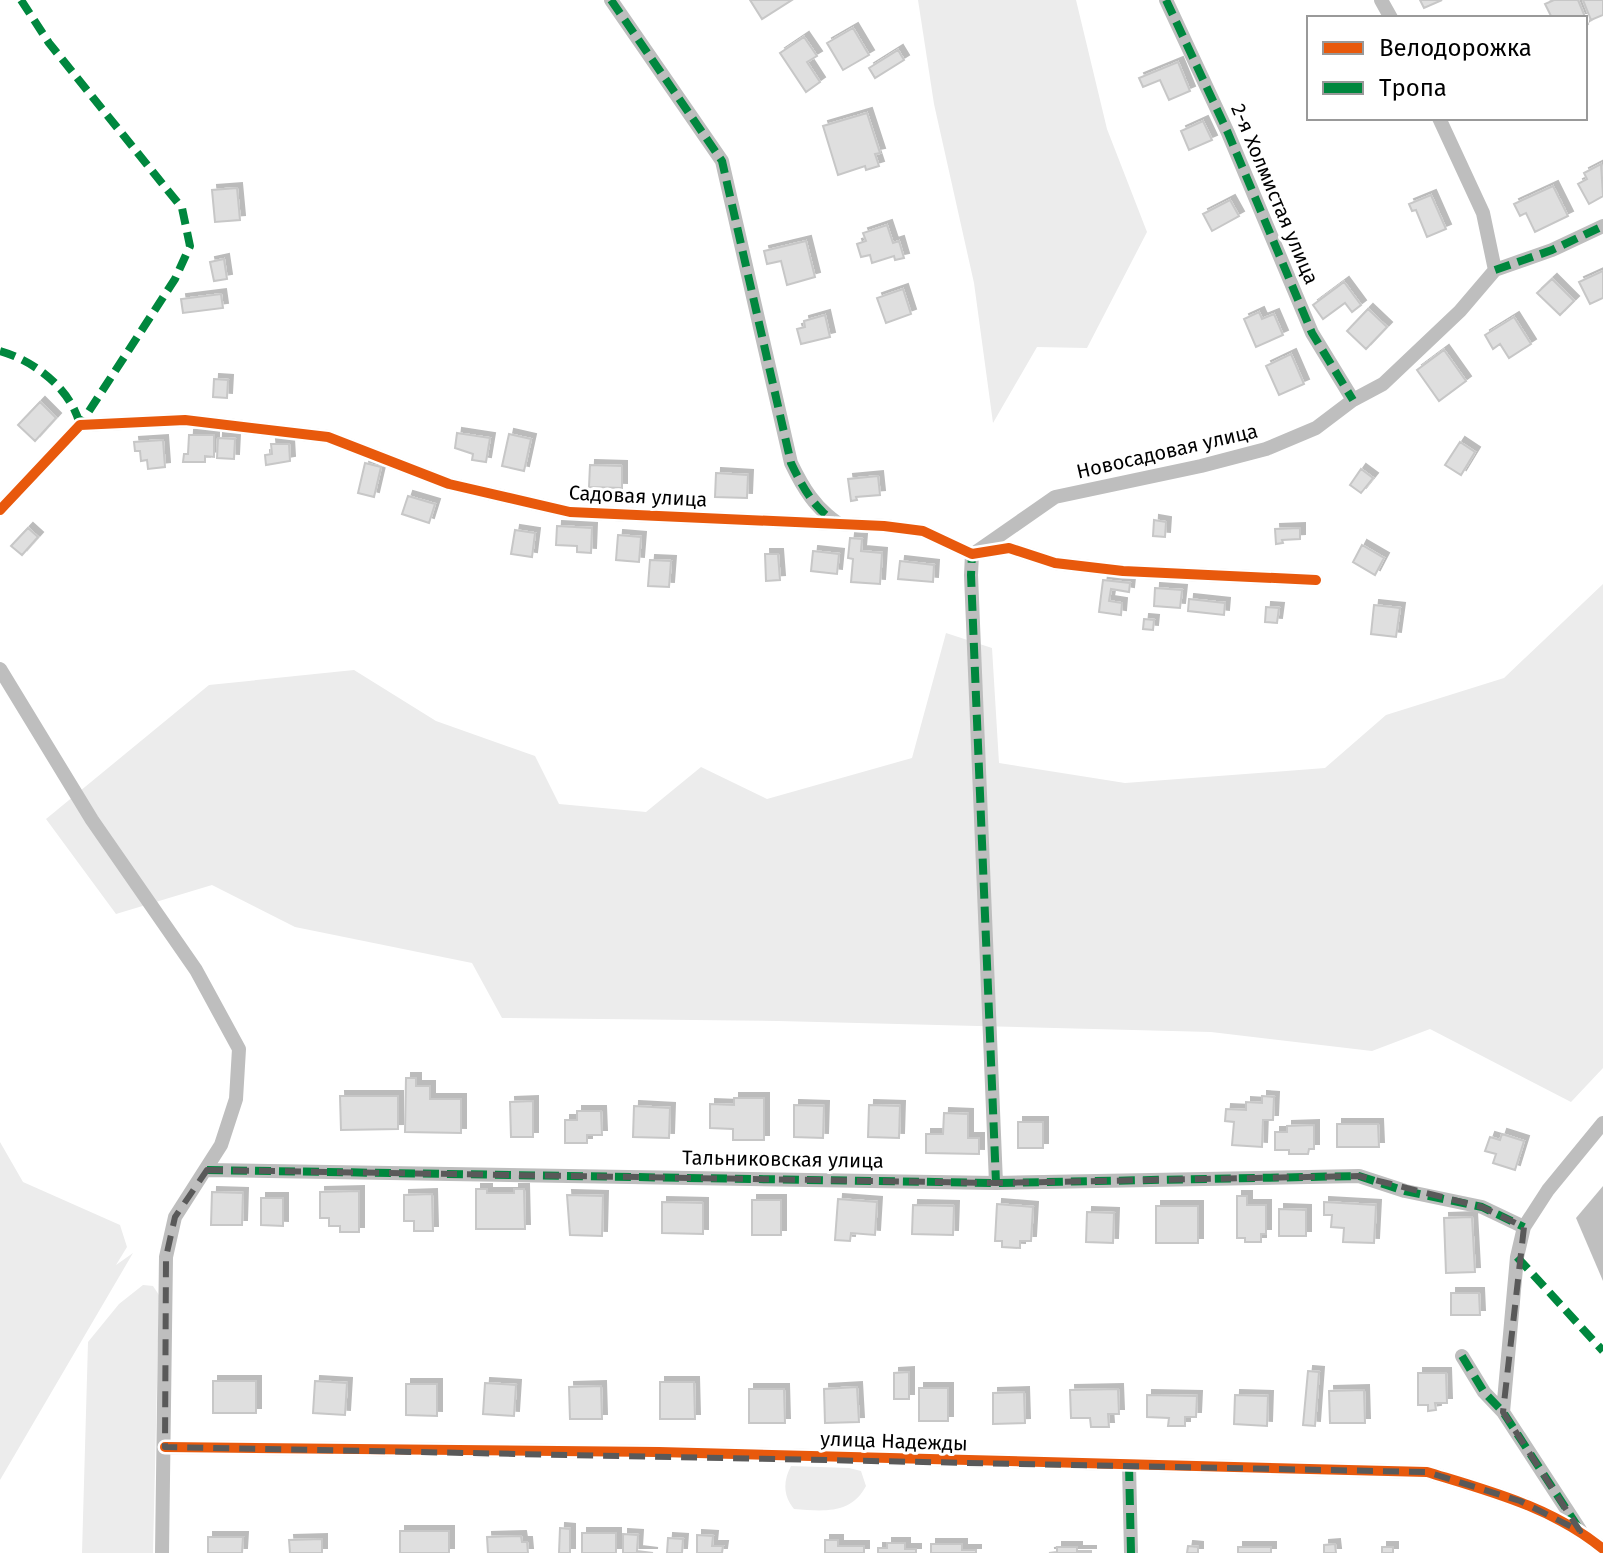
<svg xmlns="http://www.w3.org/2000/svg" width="1603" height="1553" font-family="'Fira Sans',sans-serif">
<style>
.green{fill:#ececec}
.water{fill:#bfbfbf}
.building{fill:#dfdfdf;stroke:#c7c7c7;stroke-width:2;filter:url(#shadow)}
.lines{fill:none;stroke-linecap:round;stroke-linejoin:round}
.street{stroke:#bebebe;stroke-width:14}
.quiet{stroke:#00873e;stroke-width:8;stroke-dasharray:16 8;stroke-linecap:butt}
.cycleway-casing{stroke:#fff;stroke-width:15}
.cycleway{stroke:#e8590c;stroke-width:10}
.marked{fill:none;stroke:#595959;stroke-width:6;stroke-dasharray:16 10;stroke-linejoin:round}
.labels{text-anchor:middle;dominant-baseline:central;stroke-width:6;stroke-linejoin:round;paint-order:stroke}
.street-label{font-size:20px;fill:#000;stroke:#fff}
</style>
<defs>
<filter id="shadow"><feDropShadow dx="5" dy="-5" stdDeviation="0" flood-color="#0004"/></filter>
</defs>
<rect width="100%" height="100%" fill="#fff"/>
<path class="green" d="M918,0H1076L1107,129L1147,232L1087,348L1037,347L993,423L974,283L934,104Z
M1603,584V1068L1571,1102L1430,1029L1372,1051L1211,1032L778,1021L502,1018L472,963L295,927L212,885L116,914L46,819L209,685L354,670L436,721L535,756L559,804L646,812L701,767L767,799L912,758L946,633L992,648L999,763L1125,783L1325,768L1386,715L1504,678Z
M0,1142L23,1182L120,1225L127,1247L116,1265L133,1253L0,1480Z
M143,1285L153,1286L159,1295L153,1553H82L88,1342L119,1304Z
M791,1466L849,1468L861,1471L866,1486C851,1515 823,1511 794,1509C783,1496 783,1481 791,1466Z"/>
<path class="water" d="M1603,1186V1281L1576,1218Z"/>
<path class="building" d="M750,0H792L762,19Z
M1420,0H1442L1424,8Z
M1554,0H1578L1588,24L1585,26V18H1552L1545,4Z
M1583,0H1603V15L1591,20Z
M853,28L869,55L843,70L827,43Z
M804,37L817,56L807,62L820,82L806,92L780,53Z
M898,50L904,60L875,78L869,68Z
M1178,62L1190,91L1169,100L1160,80L1143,87L1139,78Z
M867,113L880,153L875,154L879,166L866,170L865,166L838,175L823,126Z
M1203,121L1212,140L1189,150L1181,131Z
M1601,164L1603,196L1589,204L1578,184L1587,179L1584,173Z
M1553,186L1568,216L1535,232L1526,213L1520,216L1514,204Z
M237,188L240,220L215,222L212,190Z
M1431,195L1446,229L1427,237L1416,210L1412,211L1409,204Z
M1230,200L1239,216L1212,231L1203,214Z
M887,225L893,243L899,241L904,258L895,260L894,256L872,263L870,255L861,257L857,244L866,241L863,233Z
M806,241L815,277L787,285L781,261L767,264L764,251Z
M224,259L227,279L214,281L210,262Z
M1603,271V298L1590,304L1579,282Z
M1552,279L1574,301L1560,315L1537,293Z
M1344,282L1361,305L1352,312L1345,303L1323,319L1313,305Z
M903,289L911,314L886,323L877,298Z
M221,294L223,308L183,313L181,299Z
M1368,309L1387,327L1366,349L1347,331Z
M1259,312L1262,319L1274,314L1283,335L1256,347L1244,319Z
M825,315L830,337L801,344L797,329L805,327L804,321Z
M1514,317L1531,344L1509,358L1500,344L1493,349L1485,335Z
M1444,350L1466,381L1439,401L1417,370Z
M1291,354L1304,384L1279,395L1266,366Z
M214,379L228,380L227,398L213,397Z
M40,402L56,418L35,441L18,425Z
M457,433L490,438L486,462L472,460L473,454L455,448Z
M509,434L531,439L524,471L502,466Z
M189,435H214V457L205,456V462H183L184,454H188Z
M218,438L235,439L234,459L217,458Z
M163,440L165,467L148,469L147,460L141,461L140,451H135L134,442Z
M1460,442L1475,452L1461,475L1445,465Z
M271,444H289L290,461L266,465L265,455L272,454Z
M365,463L381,467L374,497L358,493Z
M590,465L622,466V488L589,487Z
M1361,469L1373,478L1361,493L1350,485Z
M716,473L748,475L747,498L715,497Z
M878,476L880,495L856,497L857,500L851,501L848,479Z
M408,496L435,504L429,523L402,514Z
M1154,520L1166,522L1165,537L1153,536Z
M557,526L592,528L591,553L577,552V546L556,545Z
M28,528L38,537L22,555L11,546Z
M1300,528V539L1282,540L1283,543L1276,544L1275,529Z
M515,530L535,533L532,557L511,554Z
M618,535L641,537L639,562L616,560Z
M850,538L862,539L861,551L882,553L880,584L851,582L853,559L848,558Z
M1362,545L1384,558L1375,575L1353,562Z
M813,551L839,554L837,574L811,571Z
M765,554H778L780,580L766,581Z
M650,560L671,561L669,587L648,586Z
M900,561L934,565L933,582L898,579Z
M1103,580L1130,583L1129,592L1111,589L1109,601L1122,603L1121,615L1099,612Z
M1155,588L1182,590L1180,608L1154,606Z
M1189,599L1225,603L1224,615L1188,611Z
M1374,605L1400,608L1396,637L1371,634Z
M1266,607L1279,608L1277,623L1265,622Z
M1144,619L1154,620L1153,630L1143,629Z
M406,1078H416V1086H430V1099H461V1133L405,1132Z
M340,1096H398V1129L341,1130Z
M1262,1096L1274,1097L1273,1120H1263L1262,1147L1232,1145L1234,1122L1225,1121L1226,1109L1246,1110V1102L1262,1103Z
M734,1098H764V1140H733V1129L710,1128V1104L734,1105Z
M533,1101V1137H511L510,1102Z
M794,1105L824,1106L823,1138L794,1137Z
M869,1105L900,1106L899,1138L868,1137Z
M634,1106L670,1108L669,1138L633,1137Z
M577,1111H601L602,1135H587V1143H565V1120H577Z
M944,1113L968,1114V1138H979V1154L926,1153V1134H943Z
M1018,1122H1043V1148H1018Z
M1337,1124H1378L1379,1147H1337Z
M1314,1125V1149H1309L1308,1154H1289V1150H1275V1132H1287V1126Z
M1502,1134L1524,1141L1515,1170L1493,1163L1496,1154L1485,1151L1490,1137L1500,1140Z
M476,1189H487V1193H514V1189H524L525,1229H476Z
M359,1191V1232H340V1226H329V1218H320V1192Z
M212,1192L243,1193L242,1225H211Z
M432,1194L433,1231H414V1221H404V1195Z
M567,1195L603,1196L602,1236L570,1235Z
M1237,1196H1247V1205H1266V1234H1261V1242H1245V1238H1237Z
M261,1198H283V1226L261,1225Z
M838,1199L877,1202L875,1235L851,1233L850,1241L835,1240Z
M752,1200H781V1235H752Z
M662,1202L703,1203V1234L662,1233Z
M1324,1202L1376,1205L1374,1243L1343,1242L1344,1228L1331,1227L1332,1215H1324Z
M997,1204L1033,1207L1031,1241H1020V1248L1002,1247V1241H995Z
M913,1205L954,1206L953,1235L912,1234Z
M1156,1206H1198V1243H1156Z
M1279,1209L1306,1210V1236H1279Z
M1087,1212L1114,1213L1113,1243L1086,1242Z
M1472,1217L1475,1272L1446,1273L1444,1218Z
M1451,1293H1479L1480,1315H1451Z
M1308,1371L1319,1372L1315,1426L1303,1425Z
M909,1372V1399H894V1373Z
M1418,1373H1446L1447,1403H1435L1436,1410L1428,1411V1405H1418Z
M213,1381H256V1413H213Z
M315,1381L347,1383L345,1415L313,1413Z
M660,1382H694L695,1419H660Z
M485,1383L516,1385L514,1416L483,1414Z
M406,1384H437V1416L406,1415Z
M601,1386L602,1419H570L569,1387Z
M857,1387L859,1422L825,1423L824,1389Z
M919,1388H948V1421H919Z
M749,1389H784L785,1423H749Z
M1118,1389L1119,1414H1108L1109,1427H1091L1090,1418H1071L1070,1390Z
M1364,1390L1365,1423H1330L1329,1391Z
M1024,1392L1025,1423L993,1424V1393Z
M1147,1395L1197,1396L1196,1417H1185V1426H1168L1169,1418L1147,1417Z
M1235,1395L1268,1396L1267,1426L1234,1424Z
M560,1528L570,1529V1553H559Z
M400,1531H449V1553H400Z
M582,1533H616V1553H582Z
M623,1534L638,1535L637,1551L653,1553H623Z
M697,1535L713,1536L712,1546H723L722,1553H697Z
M521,1536L522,1542H527L528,1553H488L487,1537Z
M208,1537H243L242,1553H208Z
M668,1538L683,1539L682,1553H667Z
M322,1539V1553H290L289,1540Z
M825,1540H838V1546H864V1553H825Z
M887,1543H905V1549H916V1553H878V1548H887Z
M931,1544H962V1550H976V1553H931Z
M1335,1544L1336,1553H1324V1545Z
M1188,1546L1198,1547V1553H1187Z
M1057,1547H1077V1551H1091V1553H1049L1057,1552Z
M1238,1547H1271V1553H1238Z
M1382,1547H1393V1553H1382Z"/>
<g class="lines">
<path class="street" d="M611,0L722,161L791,463C803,488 815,508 839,524
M1166,0L1228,133L1312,333L1353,400
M1381,0L1391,18
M1439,118L1483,213L1495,270
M0,510L80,425L185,420L328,437L449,484L570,512L884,526L923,531L972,554L1009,548L1055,563L1123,571L1316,580
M976,552L1055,497L1201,466L1266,449L1316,428L1353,400L1383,384L1460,311L1495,270L1552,250L1603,226
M972,554L971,575L996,1183
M0,669L92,820L196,970L239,1049L236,1099L221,1145L175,1217L166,1257L162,1553
M207,1170L996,1183L1359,1176L1405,1191L1482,1207L1524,1227
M1462,1356L1484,1392L1503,1412L1580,1530
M1503,1412L1517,1257L1524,1227L1548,1190L1603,1123
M165,1447L659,1452L1427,1472C1489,1491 1552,1507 1603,1549
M1129,1465L1131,1553"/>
<path class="quiet" d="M21,0L49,43L182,208L190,246L175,279L80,425
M611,0L722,161L791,463C802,486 813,507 835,522
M1166,0L1228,133L1312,333L1353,400
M1495,270L1552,250L1603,226
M0,351C35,361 71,389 80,425
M979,553L972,554L971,575L996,1183
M207,1170L996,1183L1359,1176L1405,1191L1482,1207L1524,1227
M1517,1257L1603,1351
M1462,1356L1484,1392L1503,1412L1578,1527
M1129,1465L1131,1553"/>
<defs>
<path id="cycleway" d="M0,510L80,425L185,420L328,437L449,484L570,512L884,526L923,531L972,554L1009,548L1055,563L1123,571L1316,580
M165,1447L659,1452L1427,1472C1489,1491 1552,1507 1603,1549"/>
</defs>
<use href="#cycleway" class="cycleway-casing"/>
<use href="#cycleway" class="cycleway"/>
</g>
<path class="marked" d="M207,1170L996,1183L1359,1176L1482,1207L1524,1227L1503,1412L1580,1531L1520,1501L1427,1472L165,1447L166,1257L175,1217Z"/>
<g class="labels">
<g class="street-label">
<text transform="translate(1275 194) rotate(67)">2-я Холмистая улица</text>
<text transform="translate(1167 451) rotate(-13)">Новосадовая улица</text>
<text transform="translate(638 496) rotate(3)">Садовая улица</text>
<text transform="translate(783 1159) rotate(1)">Тальниковская улица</text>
<text transform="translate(894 1441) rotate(2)">улица Надежды</text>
</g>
</g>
<rect x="1307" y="16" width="280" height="104" fill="#ffffff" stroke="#999999" stroke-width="2"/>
<rect x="1323" y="42" width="40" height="12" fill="#e8590c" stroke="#999999" stroke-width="2"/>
<text x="1379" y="56" font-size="24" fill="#000000">Велодорожка</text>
<rect x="1323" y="82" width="40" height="12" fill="#00873e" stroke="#999999" stroke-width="2"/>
<text x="1379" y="96" font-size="24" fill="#000000">Тропа</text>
</svg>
